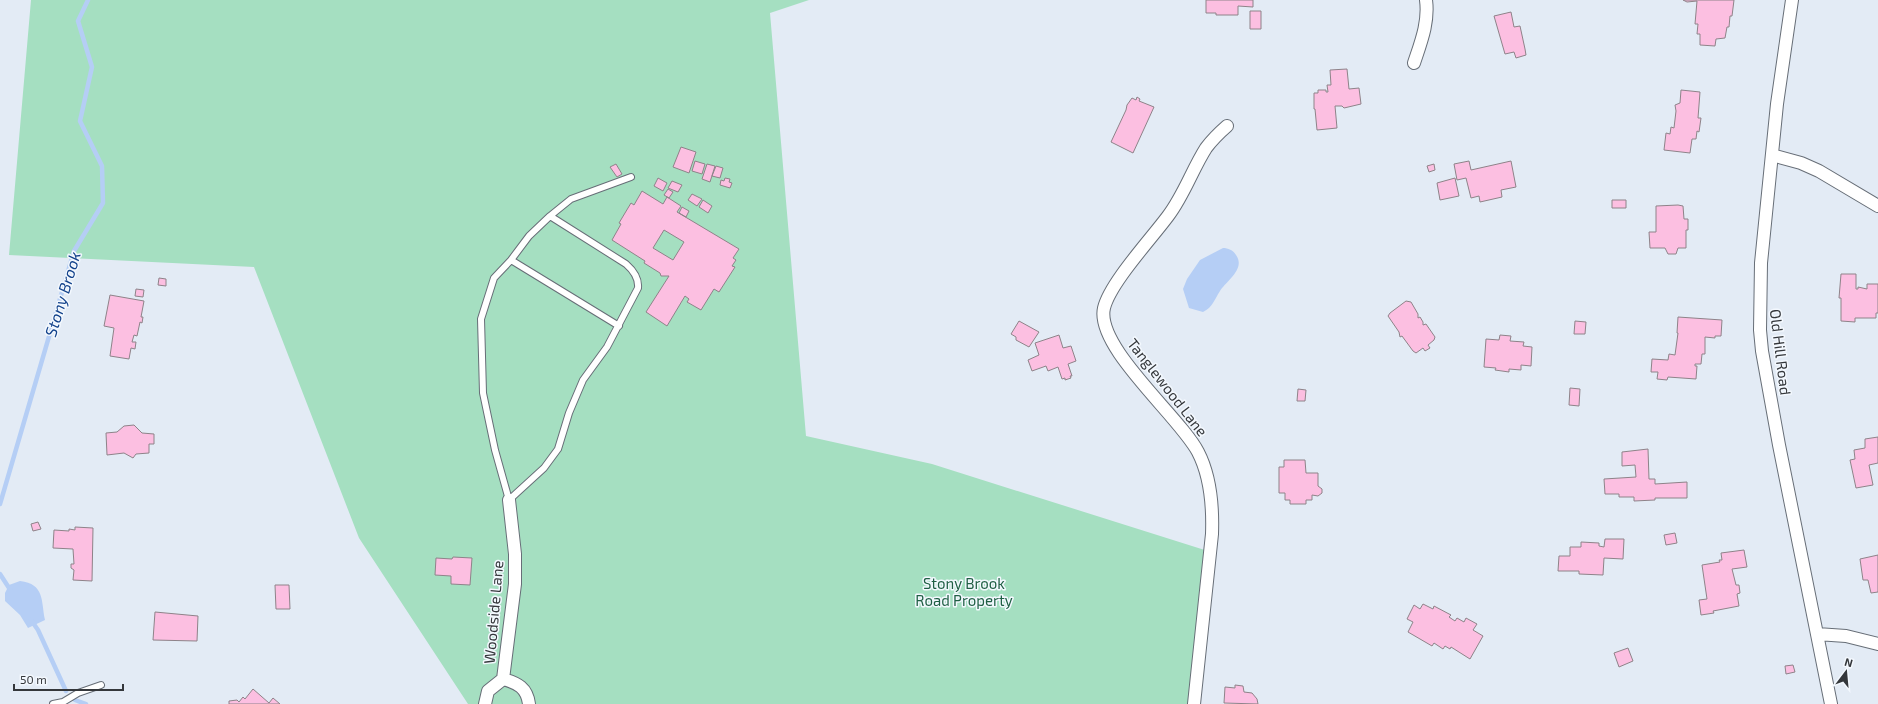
<svg xmlns="http://www.w3.org/2000/svg" width="1878" height="704" font-family="'Exo 2',sans-serif">
<style>
.green{fill:#a5dfc1}
.water{fill:#b5cef5}
.lines{fill:none;stroke-linecap:round;stroke-linejoin:round}
.stream{stroke:#b5cef5;stroke-width:4.5}
.building{fill:#fcbfe1;stroke:#8e8389;fill-rule:evenodd}
.service-casing{stroke:#676e77;stroke-width:8}
.minor-casing{stroke:#676e77;stroke-width:14}
.service{stroke:#fff;stroke-width:6}
.minor{stroke:#fff;stroke-width:12}
.labels{text-anchor:middle;dominant-baseline:central;stroke-width:3;stroke-linejoin:round;paint-order:stroke}
.street-label{font-size:15px;fill:#34373b;stroke:#f3f8fe}
.park-label{font-size:15px;fill:#1f5f44;stroke:#f3f8fe}
.water-label{font-size:16px;font-style:italic;fill:#12428b;stroke:#f3f8fe}
</style>
<rect width="100%" height="100%" fill="#e3ebf5"/>
<path class="green" d="M31,0H809L770,13L806,436L932,464L1211,552L1194,704H468L359,538L254,267L9,255Z"/>
<path class="water" d="M1223,248C1228,248 1233,250 1236,255C1246,269 1226,281 1220,291C1214,300 1213,307 1203,312L1189,308L1183,289L1187,279L1200,260Z
M20,581C45,584 41,601 45,620L28,628L20,615L5,601V593L9,585Z"/>
<g class="lines">
<path class="stream" d="M0,504L74,251L103,203L102,166L80,121L92,67L78,21L88,0
M0,574L11,591
M31,620L38,630L66,691
M75,700L86,704"/>
</g>
<path class="building" d="M1206,0H1253V7L1238,6V15H1216V13H1206Z
M1683,0H1734L1732,16H1730L1729,27H1727L1725,38L1716,39L1715,46L1700,45V34H1697L1698,24H1695L1697,1L1687,2Z
M1250,11H1261V29H1250Z
M1511,12L1514,27L1520,26L1525,49L1526,55L1516,58L1514,52L1505,54L1494,16Z
M1347,69L1349,89L1359,88L1361,104L1344,108L1342,106H1335L1337,128L1317,130L1315,109H1314V93H1318V90H1326V92H1328L1327,85H1331L1330,70Z
M1681,90L1700,92L1698,118H1701L1699,132L1697,131L1696,139H1692L1690,153L1664,150L1666,133L1670,134L1671,127L1674,128L1676,111L1675,105L1680,103Z
M1137,97L1140,99L1139,101L1154,107L1133,153L1111,142L1126,110L1127,105L1132,98L1136,100Z
M681,147L696,152L689,173L673,167Z
M695,161L705,164L702,174L692,171Z
M1469,161L1471,170L1511,161L1516,187L1501,190L1502,197L1480,202L1479,196L1471,198L1466,178L1457,180L1454,164Z
M616,164L622,174L617,177L610,167Z
M707,164L715,166L710,182L702,179Z
M1434,164L1435,170L1429,172L1427,166Z
M716,166L723,168L720,178L712,176Z
M658,178L667,183L663,191L654,186Z
M725,178L730,179L729,182L732,183L730,188L720,185L721,180L724,181Z
M1455,178L1459,196L1440,200L1437,183Z
M672,181L682,185L678,192L668,188Z
M668,189L673,192L669,198L664,195Z
M642,191L663,204L667,197L681,206L677,212L739,249L733,258L736,260L732,266L735,267L719,292L714,289L701,310L687,302L689,299L685,296L667,326L646,312L669,276H661L660,273L644,263L645,261L612,240L621,224L619,223L631,203L634,205ZM664,230L684,242L673,260L653,248Z
M692,194L702,199L697,206L688,200Z
M703,200L712,206L708,213L699,207Z
M1612,200H1626V208H1612Z
M1678,205L1683,206L1684,219H1688V230H1686V248H1678L1676,254H1668L1665,248H1650L1649,232H1656V206Z
M682,207L689,211L686,217L679,213Z
M1841,274H1856V289H1858V287L1867,289V284H1878V313H1876V318H1855V322L1841,321V298H1839Z
M159,278L166,279V286L158,285Z
M136,289L144,290L143,297L135,296Z
M110,295L144,301L141,317H143L142,323L140,322L137,336L134,335L132,342H136L135,349L131,348L129,359L110,356L114,328L104,326Z
M1406,301L1411,302L1418,314V318L1420,317L1423,322V325L1426,324L1435,337L1434,340L1428,345L1430,348L1425,351L1423,348L1416,353L1413,351L1402,336L1400,337L1399,332L1388,316L1390,313Z
M1678,317L1722,320L1721,336H1715V338L1705,337V354H1702L1701,364H1695V366H1697L1696,379L1668,377L1667,380L1657,379L1658,372H1651L1652,359L1668,360L1669,354L1675,355L1678,333H1677Z
M1019,321L1039,332L1029,347L1016,340V337L1011,334Z
M1575,321L1586,322L1585,334H1574Z
M1059,335L1063,348L1071,346L1076,361L1068,364L1072,376H1070L1071,378L1065,380V378L1062,379L1058,367L1048,371L1046,366L1032,371L1028,360L1039,355L1035,343Z
M1500,335L1511,336L1510,341L1524,342L1523,346L1532,347L1531,366L1521,365V370L1509,369V372L1495,370L1496,368L1484,367L1486,339L1499,340Z
M1570,388L1580,389L1579,406L1569,405Z
M1298,389L1306,390L1305,401H1297Z
M134,425L142,433L154,434V444H149V453L136,454L133,458L124,453L107,455L106,433L117,432L124,426Z
M1878,437V463L1869,465L1873,485L1856,488L1850,460L1855,459L1854,450L1865,448V439Z
M1648,449L1649,479H1655V484L1687,482V498H1655V500L1634,501V497H1619V494H1605L1604,479L1636,477L1635,465L1622,466V452Z
M1284,460H1305L1306,473H1318V486L1322,489V493L1318,496L1312,495V500H1306V504H1290V500H1285V493H1279V467H1284Z
M38,522L41,529L33,531L31,524Z
M75,527L93,528L92,581L73,580L74,570L71,568V564H74L73,549L53,548L54,530L69,531V529L75,530Z
M1675,533L1677,543L1666,545L1664,535Z
M1605,539H1624L1623,559L1604,558L1603,575L1579,574V571H1558L1559,556H1570V547H1581V542L1599,543V546L1604,547Z
M1744,550L1747,567L1732,569L1736,585H1739L1740,593L1737,594L1739,606L1713,611L1714,613L1701,615L1699,600L1707,599L1702,565L1720,562L1719,560H1722L1721,553Z
M1878,555V592L1871,593L1868,580H1863L1860,559Z
M453,557L472,558L470,585L451,584V576L435,575L436,558L452,559Z
M275,585H289L290,609H276Z
M1423,604L1433,609L1434,606L1451,615L1449,617L1455,621L1457,618L1464,622L1466,618L1477,624L1473,630L1483,636L1470,659L1451,647L1450,649L1445,646L1443,649L1434,643L1432,646L1408,632L1413,622L1407,619L1414,605L1420,609Z
M155,612L198,616L197,641L153,640Z
M1628,648L1633,661L1619,667L1614,653Z
M1793,665L1795,672L1786,674L1785,666Z
M1235,685L1243,686L1244,692L1252,693L1257,699L1258,704L1224,703L1225,687L1235,688Z
M253,689L269,703L273,698L280,704H229V701L237,700L239,702L243,697L245,699Z"/>
<g class="lines">
<defs>
<path id="service" d="M550,216L626,264C634,271 639,278 638,288L607,347L583,380L569,413L558,449L544,468L509,500L495,450L483,393L481,319L494,278L511,260L529,236Z
M550,216L571,199L631,177
M511,260L619,326
M53,704L63,702L78,693L101,685"/>
<path id="minor" d="M1792,0L1777,104L1761,263L1760,330L1762,351L1779,445L1831,704
M1414,63C1421,42 1429,22 1426,0
M1772,155L1801,163L1819,171L1878,206
M1817,634L1846,636L1878,644
M503,679L515,584V554L509,500
M485,704L488,691L503,679C518,683 527,688 529,704
M1194,704L1212,534C1213,506 1211,477 1198,452C1180,417 1095,347 1104,308C1110,283 1151,239 1168,216C1184,195 1192,170 1206,148C1212,140 1219,133 1227,126"/>
</defs>
<use href="#service" class="service-casing"/>
<use href="#minor" class="minor-casing"/>
<use href="#service" class="service"/>
<use href="#minor" class="minor"/>
</g>
<g class="labels">
<g class="street-label">
<text transform="translate(1781 352) rotate(83)">Old Hill Road</text>
<text transform="translate(1168 387) rotate(52)">Tanglewood Lane</text>
<text transform="translate(493 612) rotate(-85)">Woodside Lane</text>
</g>
<g class="park-label">
<text x="964" y="583">Stony Brook<tspan x="964" dy="17">Road Property</tspan></text>
</g>
<g class="water-label">
<text transform="translate(62 294) rotate(-73)">Stony Brook</text>
</g>
</g>
<g transform="translate(1846 672) rotate(16)" stroke="#f3f8fe" stroke-width="3" paint-order="stroke">
<path d="M0-3L7 15L0 10L-7 15Z" fill="#34373b"/>
<text y="-6" font-size="11" font-weight="bold" text-anchor="middle" fill="#34373b">N</text>
</g>
<path d="M14 684v6h109v-6" fill="none" stroke="#34373b" stroke-width="2"/>
<text x="20" y="684" font-size="12" fill="#34373b" stroke="#f3f8fe" stroke-width="3" paint-order="stroke">50 m</text>
</svg>
